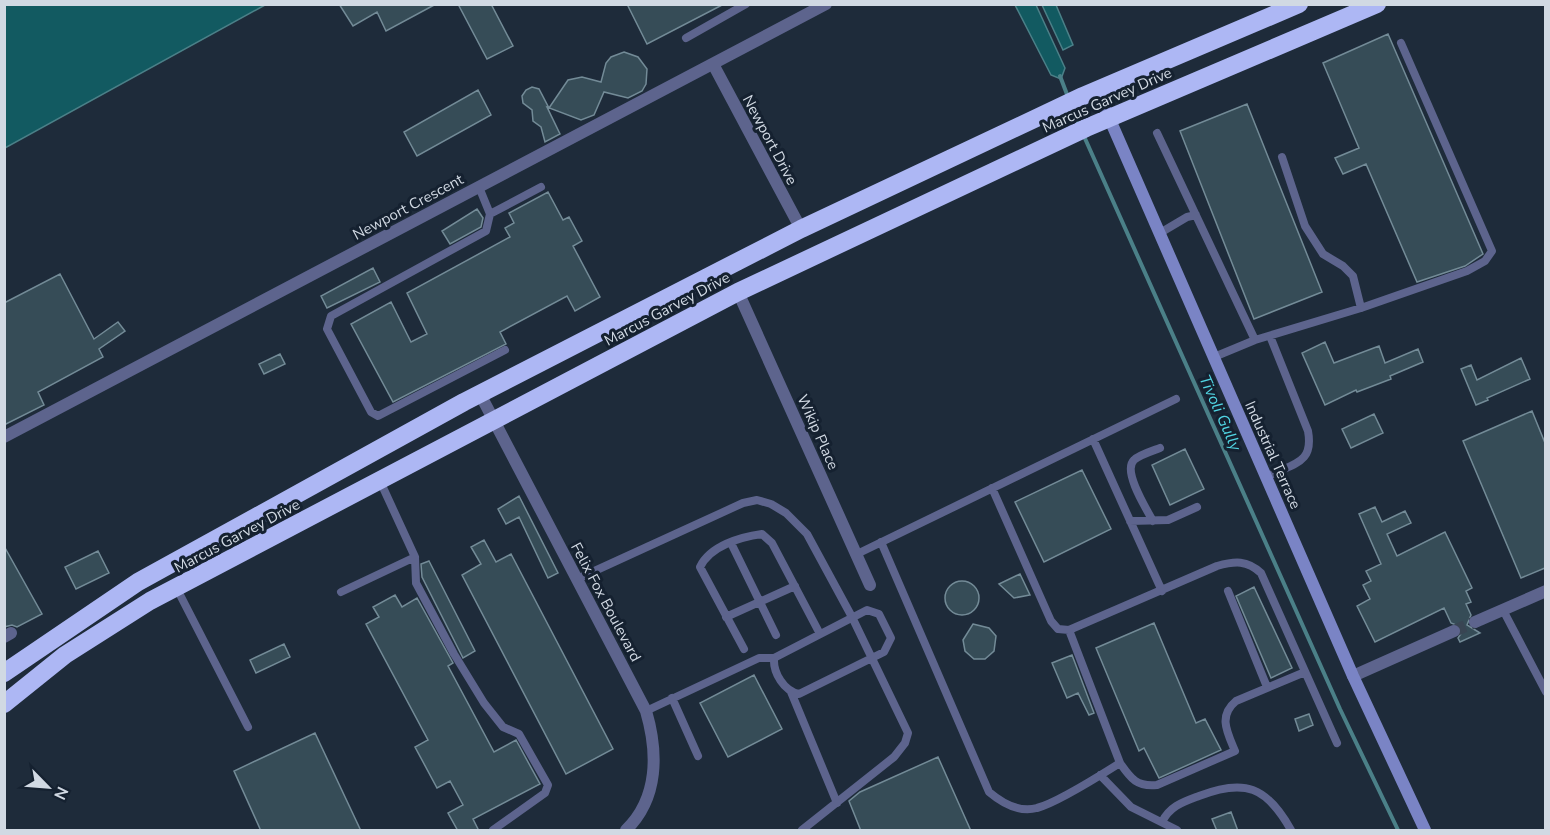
<svg xmlns="http://www.w3.org/2000/svg" width="1550" height="835" font-family="'Nunito Sans',sans-serif">
<style>
.water{fill:#125a61;stroke:#4b8088;stroke-width:1.5}
.lines{fill:none;stroke-linecap:round;stroke-linejoin:round}
.stream{stroke:#4b8088;stroke-width:4}
.building{fill:#364c57;stroke:#738b97;stroke-width:1.5}
.street-tunnel{stroke:#394553;stroke-width:12;stroke-dasharray:12 6;stroke-linecap:butt}
.lane{stroke:#5d648d;stroke-width:8}
.street{stroke:#5d648d;stroke-width:12}
.secondary{stroke:#7a84c5;stroke-width:12}
.highway{stroke:#adb7f4;stroke-width:18}
.labels{text-anchor:middle;dominant-baseline:central;stroke-width:6;stroke-linejoin:round;paint-order:stroke}
.street-label{font-size:15px;fill:#d1d9e3;stroke:#152130}
.water-label{font-size:16px;font-style:italic;fill:#51d4e2;stroke:#152130}
</style>
<rect width="100%" height="100%" fill="#1e2b3a"/>
<path class="water" d="M5,4H265V5L5,148Z
M1015,5H1036L1065,68L1061,79L1051,75Z
M1042,5H1056L1073,45L1063,50Z"/>
<g class="lines">
<path class="stream" d="M1060,76L1068,97
M1072,107L1079,125
M1083,134L1340,709L1398,830"/>
</g>
<path class="building" d="M339,4H436L386,31L377,12L353,26Z
M458,4H491L513,46L487,59Z
M627,4H724L647,44Z
M1388,34L1483,254L1465,266L1417,282L1366,164L1343,174L1335,158L1359,148L1323,63Z
M624,52L638,57L647,69L646,84L642,91L628,98L604,92L594,115L581,120L547,107L560,134L545,142L541,127L533,121L532,110L523,103L522,96L526,90L532,87L539,89L549,108L568,80L582,77L601,82L606,63L611,57Z
M478,90L491,115L417,156L404,132Z
M1247,104L1322,292L1254,319L1180,131Z
M548,192L563,220L569,217L582,241L573,246L600,297L575,311L567,296L500,332L506,344L393,402L351,324L391,302L411,342L427,334L407,293L510,237L505,228L514,223L509,213Z
M477,209L483,218L481,227L450,244L442,231Z
M373,268L380,282L327,308L321,296Z
M60,274L94,339L118,322L125,331L99,349L103,357L38,392L44,405L4,425V303Z
M1325,342L1334,363L1379,346L1385,363L1418,349L1423,362L1390,376L1391,379L1357,392L1356,390L1325,405L1302,353Z
M280,354L285,364L264,374L259,364Z
M1521,358L1530,379L1487,398L1488,400L1476,405L1461,369L1471,365L1477,380Z
M1532,411L1545,443V568L1521,578L1463,441Z
M1374,414L1383,433L1351,448L1342,429Z
M1185,449L1204,489L1170,505L1152,465Z
M1082,470L1111,529L1044,562L1015,502Z
M519,496L558,573L548,578L519,517L506,524L498,509Z
M1375,507L1382,522L1405,511L1411,523L1387,534L1397,556L1445,532L1472,588L1466,591L1471,602L1466,604L1471,615L1467,625L1480,633L1460,642L1458,638L1462,632L1461,627L1451,623L1444,608L1375,642L1357,606L1370,599L1363,585L1371,581L1366,571L1381,564L1359,514Z
M484,540L496,562L511,554L613,749L566,774L462,575L481,564L471,547Z
M4,546L42,614L17,627L12,625L4,627Z
M98,551L109,573L76,589L65,567Z
M429,561L475,651L463,658L422,577L421,564Z
M1020,574L1030,595L1014,598L999,584Z
M945 598a17 17 0 1 1 34 0a17 17 0 1 1-34 0Z
M1254,587L1292,668L1271,678L1236,596Z
M395,595L402,607L417,598L453,663L448,666L494,752L516,740L540,784L473,819L479,831H458L448,813L463,805L450,781L437,788L415,747L428,740L366,624L379,617L373,607Z
M1154,623L1196,723L1205,719L1221,750L1159,778L1144,748L1139,751L1096,648Z
M973,624L989,628L996,636L994,651L985,659H974L965,651L963,640Z
M284,644L290,657L256,673L250,660Z
M1072,655L1094,713L1089,715L1078,693L1067,698L1052,663Z
M754,675L782,729L728,757L700,703Z
M1309,714L1313,725L1299,731L1295,719Z
M315,733L361,831H261L234,771Z
M938,757L971,831H861L849,801L860,792Z
M1231,812L1238,831H1217L1212,819Z"/>
<g class="lines">
<path class="street-tunnel" d="M1454,631L1475,622"/>
<path class="lane" d="M686,38L746,4
M1157,133L1255,340
M1282,157L1305,226L1323,254L1343,266L1353,276L1361,308
M479,187L490,214L486,231L331,316L327,329L371,412L378,416L505,350
M490,214L541,187
M1160,233L1187,217L1196,215
M1214,357L1255,340L1361,308L1467,271L1485,261L1492,251L1401,43
M1093,439L1162,591
M1267,477C1293,463 1314,464 1308,431L1270,336
M380,481L415,557L416,583L454,654L484,703L503,727L519,734L548,785L545,793L493,830
M992,488L1051,621L1058,629L1069,630L1217,566C1235,561 1247,560 1261,573L1337,743
M1130,521L1168,520L1197,507
M1153,521C1147,510 1122,471 1134,460C1139,455 1152,451 1160,448
M881,542L989,792C1002,803 1019,813 1037,808C1057,803 1101,775 1120,763
M731,543L776,635
M857,554L1176,399
M577,579L743,503L757,500L771,504L786,513L807,534L852,617L908,733L905,743L894,757L802,830
M176,587L248,727
M1228,591L1267,687
M341,592L415,557
M1503,610L1546,692
M726,617L795,586
M1069,630L1120,763C1131,779 1137,787 1157,785L1235,751C1227,732 1218,716 1236,701L1305,672
M744,649L700,567C710,546 740,537 762,534L772,543L820,634
M791,692L837,803
M672,698L698,756
M646,711L759,658H774L867,610L879,614L891,638L884,652L799,694C784,691 773,673 774,658
M1100,775L1131,807L1177,830
M1162,822C1170,806 1183,802 1199,796C1245,778 1267,787 1291,830"/>
<path class="street" d="M713,64L801,229
M738,292L870,585
M480,394L646,711C658,752 659,798 626,830
M4,437L826,4
M1475,622L1546,591
M4,637L11,633
M1353,676L1454,631"/>
<path class="secondary" d="M1097,90L1353,676L1425,830"/>
<path class="highway" d="M4,673L138,582L464,402L801,229L1083,96L1299,4
M4,704L65,655L150,601L738,292L1086,128L1377,4"/>
</g>
<g class="labels">
<g class="street-label">
<text transform="translate(1107 100) rotate(-24)">Marcus Garvey Drive</text>
<text transform="translate(770 140) rotate(62)">Newport Drive</text>
<text transform="translate(408 207) rotate(-28)">Newport Crescent</text>
<text transform="translate(667 309) rotate(-28)">Marcus Garvey Drive</text>
<text transform="translate(818 432) rotate(66)">Wikip Place</text>
<text transform="translate(1273 455) rotate(66)">Industrial Terrace</text>
<text transform="translate(237 536) rotate(-28)">Marcus Garvey Drive</text>
<text transform="translate(606 602) rotate(62)">Felix Fox Boulevard</text>
</g>
<g class="water-label">
<text transform="translate(1220 413) rotate(66)">Tivoli Gully</text>
</g>
</g>
<rect width="1550" height="835" fill="none" stroke="#d1d9e3" stroke-width="12"/>
<g transform="translate(48 787) rotate(115)" stroke="#152130" stroke-width="4.5" paint-order="stroke">
<path d="M0-4.5L10 22L0 15L-10 22Z" fill="#d1d9e3"/>
<text y="-9" font-size="16" font-weight="bold" text-anchor="middle" fill="#d1d9e3">N</text>
</g>
</svg>
